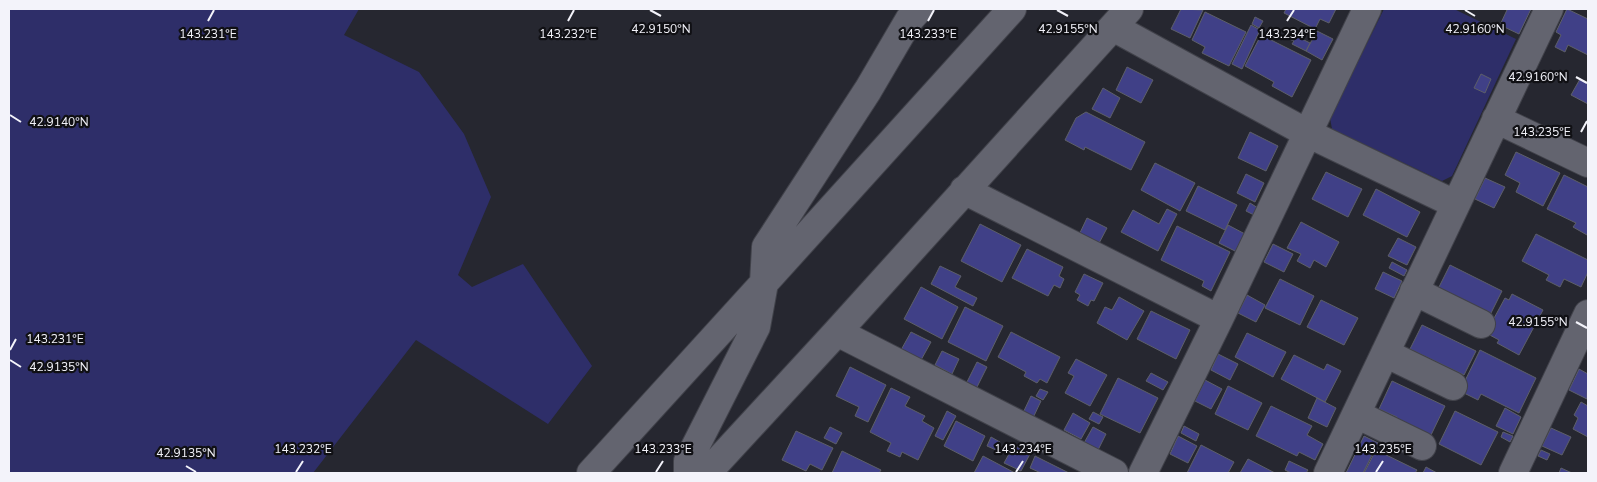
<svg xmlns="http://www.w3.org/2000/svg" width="1597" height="482" font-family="'Nunito Sans',sans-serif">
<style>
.green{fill:#2e2e69}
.building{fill:#404087;stroke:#5d5f69}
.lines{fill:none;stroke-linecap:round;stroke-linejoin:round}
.minor-casing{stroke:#41424a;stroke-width:30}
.minor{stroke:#63646f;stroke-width:28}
.ticks{fill:none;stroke:#f3f3fa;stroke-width:2}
.ticks-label{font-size:12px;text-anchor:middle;fill:#f3f3fa;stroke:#101014;stroke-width:4.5;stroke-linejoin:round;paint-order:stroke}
</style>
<rect width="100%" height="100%" fill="#262730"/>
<path class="green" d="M9,9H359L344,35L419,72L464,134L491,197L458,275L472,287L523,264L592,366L548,424L416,340L313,473H9Z
M1384,9H1454L1516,39L1452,176L1442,181L1332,129L1330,118Z"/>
<path class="building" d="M1181,9L1203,10L1190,38L1171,29Z
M1286,9H1336L1329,23L1320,19L1315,29L1284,13Z
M1505,9H1531L1519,34L1500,25L1507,10Z
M1567,9L1588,19V55L1568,45L1565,52L1555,47L1561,35L1556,32Z
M1205,12L1246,32L1229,66L1202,53L1205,47L1192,40Z
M1255,17L1263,21L1259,28L1252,24Z
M1251,25L1260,30L1242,69L1232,64Z
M1317,31L1333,39L1322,60L1306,51Z
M1290,33L1310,43L1306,51L1292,44L1294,41L1287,38Z
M1261,35L1311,60L1292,97L1272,86L1274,82L1245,66Z
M1127,67L1153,80L1141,103L1116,90Z
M1481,74L1491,79L1485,93L1474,88Z
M1580,79L1588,84V104L1571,95Z
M1103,88L1120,98L1110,118L1092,109Z
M1086,112L1145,142L1131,170L1085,147L1084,150L1065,140L1076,118Z
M1250,132L1278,146L1266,171L1238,158Z
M1516,152L1560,173L1543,206L1516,192L1520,183L1505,175Z
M1155,163L1195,183L1180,211L1141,190Z
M1326,172L1362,189L1348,217L1312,199Z
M1246,174L1264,183L1255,202L1237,193Z
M1564,175L1588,187V231L1587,235L1573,227L1576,223L1547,209Z
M1485,178L1505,187L1494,208L1475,199Z
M1198,186L1237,205L1225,230L1186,211Z
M1376,189L1420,212L1407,237L1363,215Z
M1250,203L1258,208L1254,215L1246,211Z
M1167,209L1177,214L1158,251L1121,232L1133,210L1159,224Z
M1087,218L1107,228L1097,247L1078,237Z
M1301,222L1339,242L1326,267L1314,260L1310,268L1297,261L1301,254L1287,248Z
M980,224L1021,245L1002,282L961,261Z
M1228,225L1245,234L1237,252L1219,243Z
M1177,226L1230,252L1211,291L1202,286L1204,281L1161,260Z
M1536,234L1588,260V272L1581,287L1564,279L1560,287L1546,280L1549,275L1522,261Z
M1398,238L1416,247L1407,265L1388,256Z
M1273,244L1293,254L1284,272L1264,262Z
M1027,249L1063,267L1059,276L1064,279L1060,288L1054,285L1048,296L1012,278Z
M1392,262L1407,270L1404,276L1389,268Z
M1450,265L1502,291L1490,315L1438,289Z
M940,266L961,276L955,287L977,298L973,306L931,284Z
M1383,272L1402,281L1394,298L1375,289Z
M1084,274L1103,283L1094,301L1091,300L1088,306L1077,300L1080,295L1075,292Z
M1280,279L1314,296L1300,325L1265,308Z
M921,287L958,307L942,339L904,319Z
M1512,294L1543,310L1519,355L1497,343L1499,340L1486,333L1505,298L1509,300Z
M1247,295L1265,305L1256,322L1238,313Z
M1119,297L1144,311L1127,340L1097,323L1105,307L1112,310Z
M1321,300L1358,318L1344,345L1307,327Z
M965,307L1003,326L986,361L948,342Z
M1151,311L1190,330L1176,359L1137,339Z
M1422,325L1476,351L1464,375L1410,349Z
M911,332L931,342L921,360L901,350Z
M1011,332L1060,357L1047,383L1040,379L1037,383L1024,376L1026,372L998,357Z
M1247,333L1286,352L1273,377L1235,357Z
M1480,350L1536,378L1519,413L1481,394L1478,400L1460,391Z
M942,351L959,359L952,374L935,365Z
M1218,354L1238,364L1230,380L1211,370Z
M1294,355L1324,370L1327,364L1341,371L1325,402L1281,379Z
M1076,359L1107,375L1090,406L1065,393L1074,376L1068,373Z
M977,362L987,367L975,391L965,386Z
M850,367L886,385L868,422L855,416L859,407L836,396Z
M1579,369L1588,374L1587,399L1569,390Z
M1151,373L1168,382L1163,390L1146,381Z
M1118,378L1158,398L1140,433L1100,414Z
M1205,380L1222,389L1211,409L1195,401Z
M1392,381L1445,406L1431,435L1411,426L1395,423L1397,417L1379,409Z
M1228,386L1262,403L1248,430L1215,414Z
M891,388L910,397L905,406L925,416L922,421L934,428L918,460L902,452L900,457L887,451L891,443L870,432Z
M1040,389L1048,392L1043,400L1036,396Z
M1031,396L1041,401L1032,420L1022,415Z
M1317,398L1336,408L1327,427L1308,418Z
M1581,402L1588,406V437L1573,429L1578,418L1574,415Z
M1271,406L1312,426L1307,435L1323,444L1315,460L1299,452L1297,456L1256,436Z
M1505,408L1521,417L1513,434L1496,426Z
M947,411L956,416L943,440L935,436Z
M1455,411L1498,432L1481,465L1439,444Z
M1093,412L1103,417L1099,424L1089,419Z
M1073,413L1090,423L1081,439L1064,430Z
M956,421L985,436L973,461L944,446Z
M1184,426L1199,434L1196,441L1181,433Z
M830,427L842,433L836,444L824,438Z
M1093,427L1106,434L1098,450L1084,443Z
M1551,428L1571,437L1562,455L1542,446Z
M796,431L833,448L822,470L810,464L806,471L782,460Z
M1503,432L1513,436L1510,442L1501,437Z
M1178,436L1197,446L1188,463L1170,454Z
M1364,436L1378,443L1363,473H1346Z
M991,437L1000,442L996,450L987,446Z
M1014,445L1030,454L1021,471L1004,463Z
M1201,445L1234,462L1228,473H1187Z
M1376,450L1417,470L1415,473H1364Z
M1541,450L1550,454L1547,460L1538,456Z
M842,451L881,470L879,473H832Z
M983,456L1015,473H974Z
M1035,456L1069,473H1041L1030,468Z
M1248,459L1275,473H1240Z
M1289,461L1308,470L1306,473H1291L1285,470Z
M1426,467L1437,473H1423Z
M1561,468L1572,473H1559Z"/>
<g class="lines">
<defs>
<path id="minor" d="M1113,27L1307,133L1455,204
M1496,119L1588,163
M964,190L1219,319
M1414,291L1481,324
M837,332L1114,473
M1385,353L1453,386
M1356,414L1422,446
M591,473L764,283L766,247L868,90L909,20L919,9
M688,473V461L756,327L764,283L1012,9
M707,473L837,332L1129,9
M1143,473L1219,319L1367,9
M1328,473L1549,9
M1513,473L1588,314"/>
</defs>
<use href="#minor" class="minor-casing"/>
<use href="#minor" class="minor"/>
</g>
<path class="ticks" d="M650,10L661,16M1057,10L1068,16M1465,10L1475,16M208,21L214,10M568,21L574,10M928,21L934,10M1287,21L1294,10M1576,77L1587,83M10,115L21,122M1581,132L1587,121M1576,322L1587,328M10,350L16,339M10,360L21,367M186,466L196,472M296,472L303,461M656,472L663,461M1016,472L1023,461M1376,472L1383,461"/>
<g class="ticks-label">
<text x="661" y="33">42.9150°N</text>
<text x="1068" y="33">42.9155°N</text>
<text x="1475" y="33">42.9160°N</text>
<text x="208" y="38">143.231°E</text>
<text x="568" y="38">143.232°E</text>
<text x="928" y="38">143.233°E</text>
<text x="1287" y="38">143.234°E</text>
<text x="1538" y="81">42.9160°N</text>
<text x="59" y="126">42.9140°N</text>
<text x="1542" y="136">143.235°E</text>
<text x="1538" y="326">42.9155°N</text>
<text x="55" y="343">143.231°E</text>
<text x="59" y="371">42.9135°N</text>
<text x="303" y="453">143.232°E</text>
<text x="663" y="453">143.233°E</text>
<text x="1023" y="453">143.234°E</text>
<text x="1383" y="453">143.235°E</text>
<text x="186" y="457">42.9135°N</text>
</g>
<rect width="1597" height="482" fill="none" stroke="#f3f3fa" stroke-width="20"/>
</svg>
